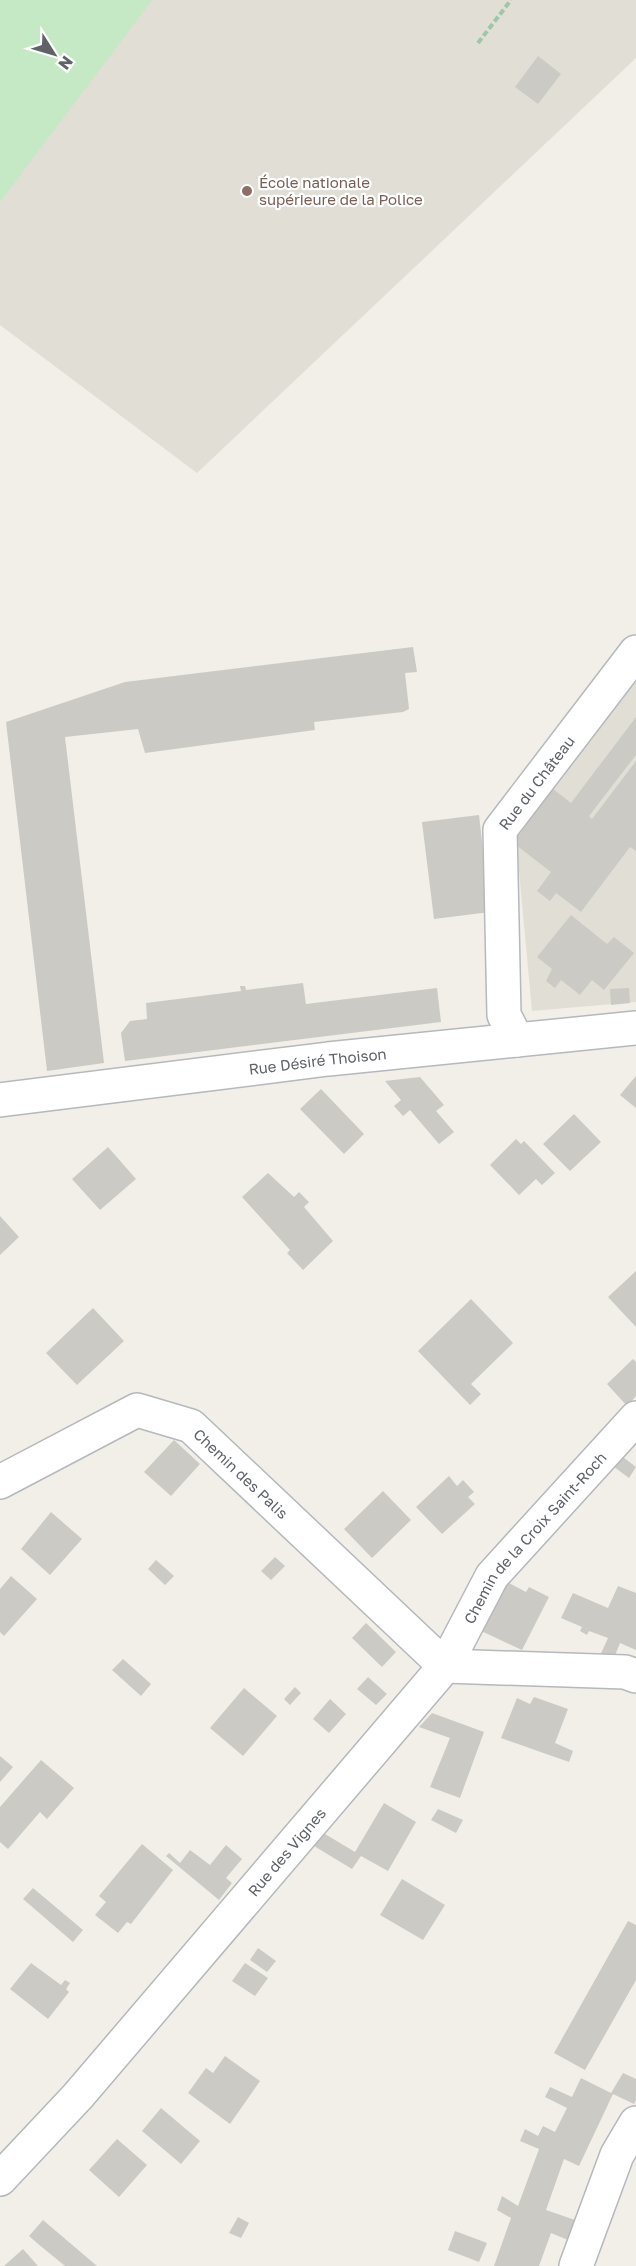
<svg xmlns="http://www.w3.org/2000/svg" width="636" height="2266" font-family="'Golos Text',sans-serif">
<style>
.education{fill:#e1ded6}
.green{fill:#c5e8c5}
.building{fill:#cccac5}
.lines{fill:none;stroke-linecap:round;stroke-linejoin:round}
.minor-casing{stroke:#b5b8bc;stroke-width:36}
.tertiary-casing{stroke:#b5b8bc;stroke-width:36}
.path{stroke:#9cc7a9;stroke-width:4;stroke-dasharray:6 3;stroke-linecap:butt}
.minor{stroke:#fff;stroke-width:33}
.tertiary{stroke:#fff;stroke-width:33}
.education-dot{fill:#8d6e63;stroke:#fff;stroke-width:2}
.labels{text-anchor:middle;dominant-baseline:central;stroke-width:4.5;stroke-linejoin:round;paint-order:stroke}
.education-label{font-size:15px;fill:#785e54;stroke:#fff;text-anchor:start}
.street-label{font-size:15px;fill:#5f6368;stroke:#fff}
</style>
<rect width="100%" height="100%" fill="#f1efe8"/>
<path class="education" d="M0,0H636V58L197,473L0,325Z
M636,680V1002L532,1011L516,839Z"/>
<path class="green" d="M0,0H152L0,202Z"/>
<path class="building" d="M538,56L561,74L538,104L515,87Z
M413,647L417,672L405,673L409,709L403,712L314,722L315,730L145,753L138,729L65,737L104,1063L47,1071L6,722L125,682Z
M636,717V755L589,816L592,819L636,761V851L630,847L581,912L556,893L550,901L537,891L551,872L516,845V839L553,789L571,803Z
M479,815L490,912L434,919L422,822Z
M571,915L607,944L614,937L634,953L604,990L592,980L580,995L561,980L555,988L546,981L552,969L537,957Z
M303,983L306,1004L437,988L441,1022L125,1061L121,1033L130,1021L147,1019L146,1003L241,991L240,986H245L246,990Z
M629,988L630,1003L611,1005L610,989Z
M636,1076V1108L620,1095Z
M420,1077L444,1105L436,1111L454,1132L439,1144L410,1110L403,1116L394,1106L401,1100L385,1081Z
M321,1089L364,1134L344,1154L300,1109Z
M574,1114L601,1142L570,1171L543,1144Z
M516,1139L521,1144L524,1141L555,1173L542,1185L536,1179L519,1195L490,1165Z
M108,1147L136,1179L100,1210L72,1179Z
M268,1173L294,1197L299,1192L309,1202L304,1207L333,1241L303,1270L287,1253L290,1250L242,1197Z
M0,1216L19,1237L0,1255Z
M636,1271V1327L608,1297Z
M471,1299L513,1343L471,1384L481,1394L470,1405L418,1351Z
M93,1308L124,1341L77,1385L46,1353Z
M633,1359L636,1362V1396L627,1406L607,1384Z
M174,1440L200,1464L171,1496L144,1472Z
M619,1454L636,1467L629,1478L610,1464Z
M449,1476L457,1486L463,1480L474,1492L468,1497L475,1504L442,1534L416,1507Z
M383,1491L411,1520L372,1558L344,1529Z
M51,1512L82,1539L50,1575L21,1549Z
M275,1557L285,1566L271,1580L261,1571Z
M156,1560L174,1576L165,1585L148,1569Z
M11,1576L37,1599L4,1636L0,1632V1589Z
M505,1581L526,1592L529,1587L549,1597L522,1650L477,1629Z
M618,1586L636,1593V1650L620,1643L612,1663L598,1660L608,1638L589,1631L587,1635L580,1631L582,1627L561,1618L573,1593L608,1608Z
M366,1623L396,1652L382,1667L352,1638Z
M123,1659L151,1684L141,1696L112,1670Z
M368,1677L387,1694L376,1705L357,1689Z
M295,1687L301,1693L290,1705L284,1699Z
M244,1688L277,1716L243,1756L210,1728Z
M534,1697L568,1709L555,1743L573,1751L569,1762L501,1738L517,1698L530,1704Z
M330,1699L346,1714L329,1733L313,1719Z
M432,1713L484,1732L460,1798L430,1787L450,1738L419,1727Z
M0,1756L13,1767L0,1782Z
M41,1760L74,1788L47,1819L40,1812L8,1849L0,1842V1807Z
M384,1803L416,1822L388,1871L361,1856L352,1869L314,1846L325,1834L355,1852Z
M438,1809L463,1820L456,1833L431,1820Z
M142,1844L173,1870L131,1924L127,1922L118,1933L95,1915L106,1902L99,1896Z
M226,1845L242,1859L226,1878L232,1883L219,1900L166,1856L169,1853L180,1863L190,1850L210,1865Z
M402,1879L445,1905L423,1940L380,1915Z
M33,1888L83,1930L73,1942L23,1899Z
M628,1921L636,1925V1980L585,2070L554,2053Z
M258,1948L276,1961L267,1972L250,1960Z
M31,1963L61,1985L65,1980L70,1983L66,1989L69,1992L48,2019L10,1989Z
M245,1963L268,1978L255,1996L232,1981Z
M225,2056L260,2081L230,2124L188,2093L206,2068L213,2073Z
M623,2073L636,2079V2100L634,2104L613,2094L579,2166L564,2159L546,2210L575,2220L568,2240L551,2233L539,2266H494L511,2218L497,2210L502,2196L518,2206L539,2149L520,2141L525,2129L538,2136L543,2126L555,2132L567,2108L545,2097L550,2087L572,2097L581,2078L611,2093Z
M161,2108L200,2141L181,2164L142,2131Z
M117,2139L147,2165L119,2197L89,2170Z
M238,2217L249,2223L241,2238L229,2233Z
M43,2220L50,2226L97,2266H65L37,2243L29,2236Z
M455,2231L487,2243L479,2262L448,2250Z
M23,2249L38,2266H4Z"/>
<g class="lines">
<defs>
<g id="minor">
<path id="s1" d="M517,1040L504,1015L500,830L636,652"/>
<path id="s2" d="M0,1482L137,1410L191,1426L445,1666"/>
<path d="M445,1666L625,1672L636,1676"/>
<path id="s3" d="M0,2179L78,2096L445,1666L492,1576L636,1418"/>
<path d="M576,2266L617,2155L636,2123"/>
</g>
<g id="tertiary">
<path id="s4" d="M0,1100L328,1059L636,1028"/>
</g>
</defs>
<use href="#minor" class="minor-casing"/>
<use href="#tertiary" class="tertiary-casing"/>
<path class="path" d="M478,43L511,0"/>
<use href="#minor" class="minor"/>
<use href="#tertiary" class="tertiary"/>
</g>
<circle class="education-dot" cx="247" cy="191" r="6"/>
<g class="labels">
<g class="education-label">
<text x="259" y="182">École nationale<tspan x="259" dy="17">supérieure de la Police</tspan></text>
</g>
<g class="street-label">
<text stroke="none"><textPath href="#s1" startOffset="273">Rue du Château</textPath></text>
<text stroke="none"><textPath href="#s4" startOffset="320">Rue Désiré Thoison</textPath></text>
<text stroke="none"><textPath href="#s2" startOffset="280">Chemin des Palis</textPath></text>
<text stroke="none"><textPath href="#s3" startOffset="837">Chemin de la Croix Saint-Roch</textPath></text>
<text stroke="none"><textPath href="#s3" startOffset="435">Rue des Vignes</textPath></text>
</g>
</g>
<g transform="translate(54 54) rotate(127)" stroke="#ffffff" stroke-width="4.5" paint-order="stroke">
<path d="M0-4.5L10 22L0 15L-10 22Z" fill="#5f6368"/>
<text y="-9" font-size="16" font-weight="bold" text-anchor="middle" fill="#5f6368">N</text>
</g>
</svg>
